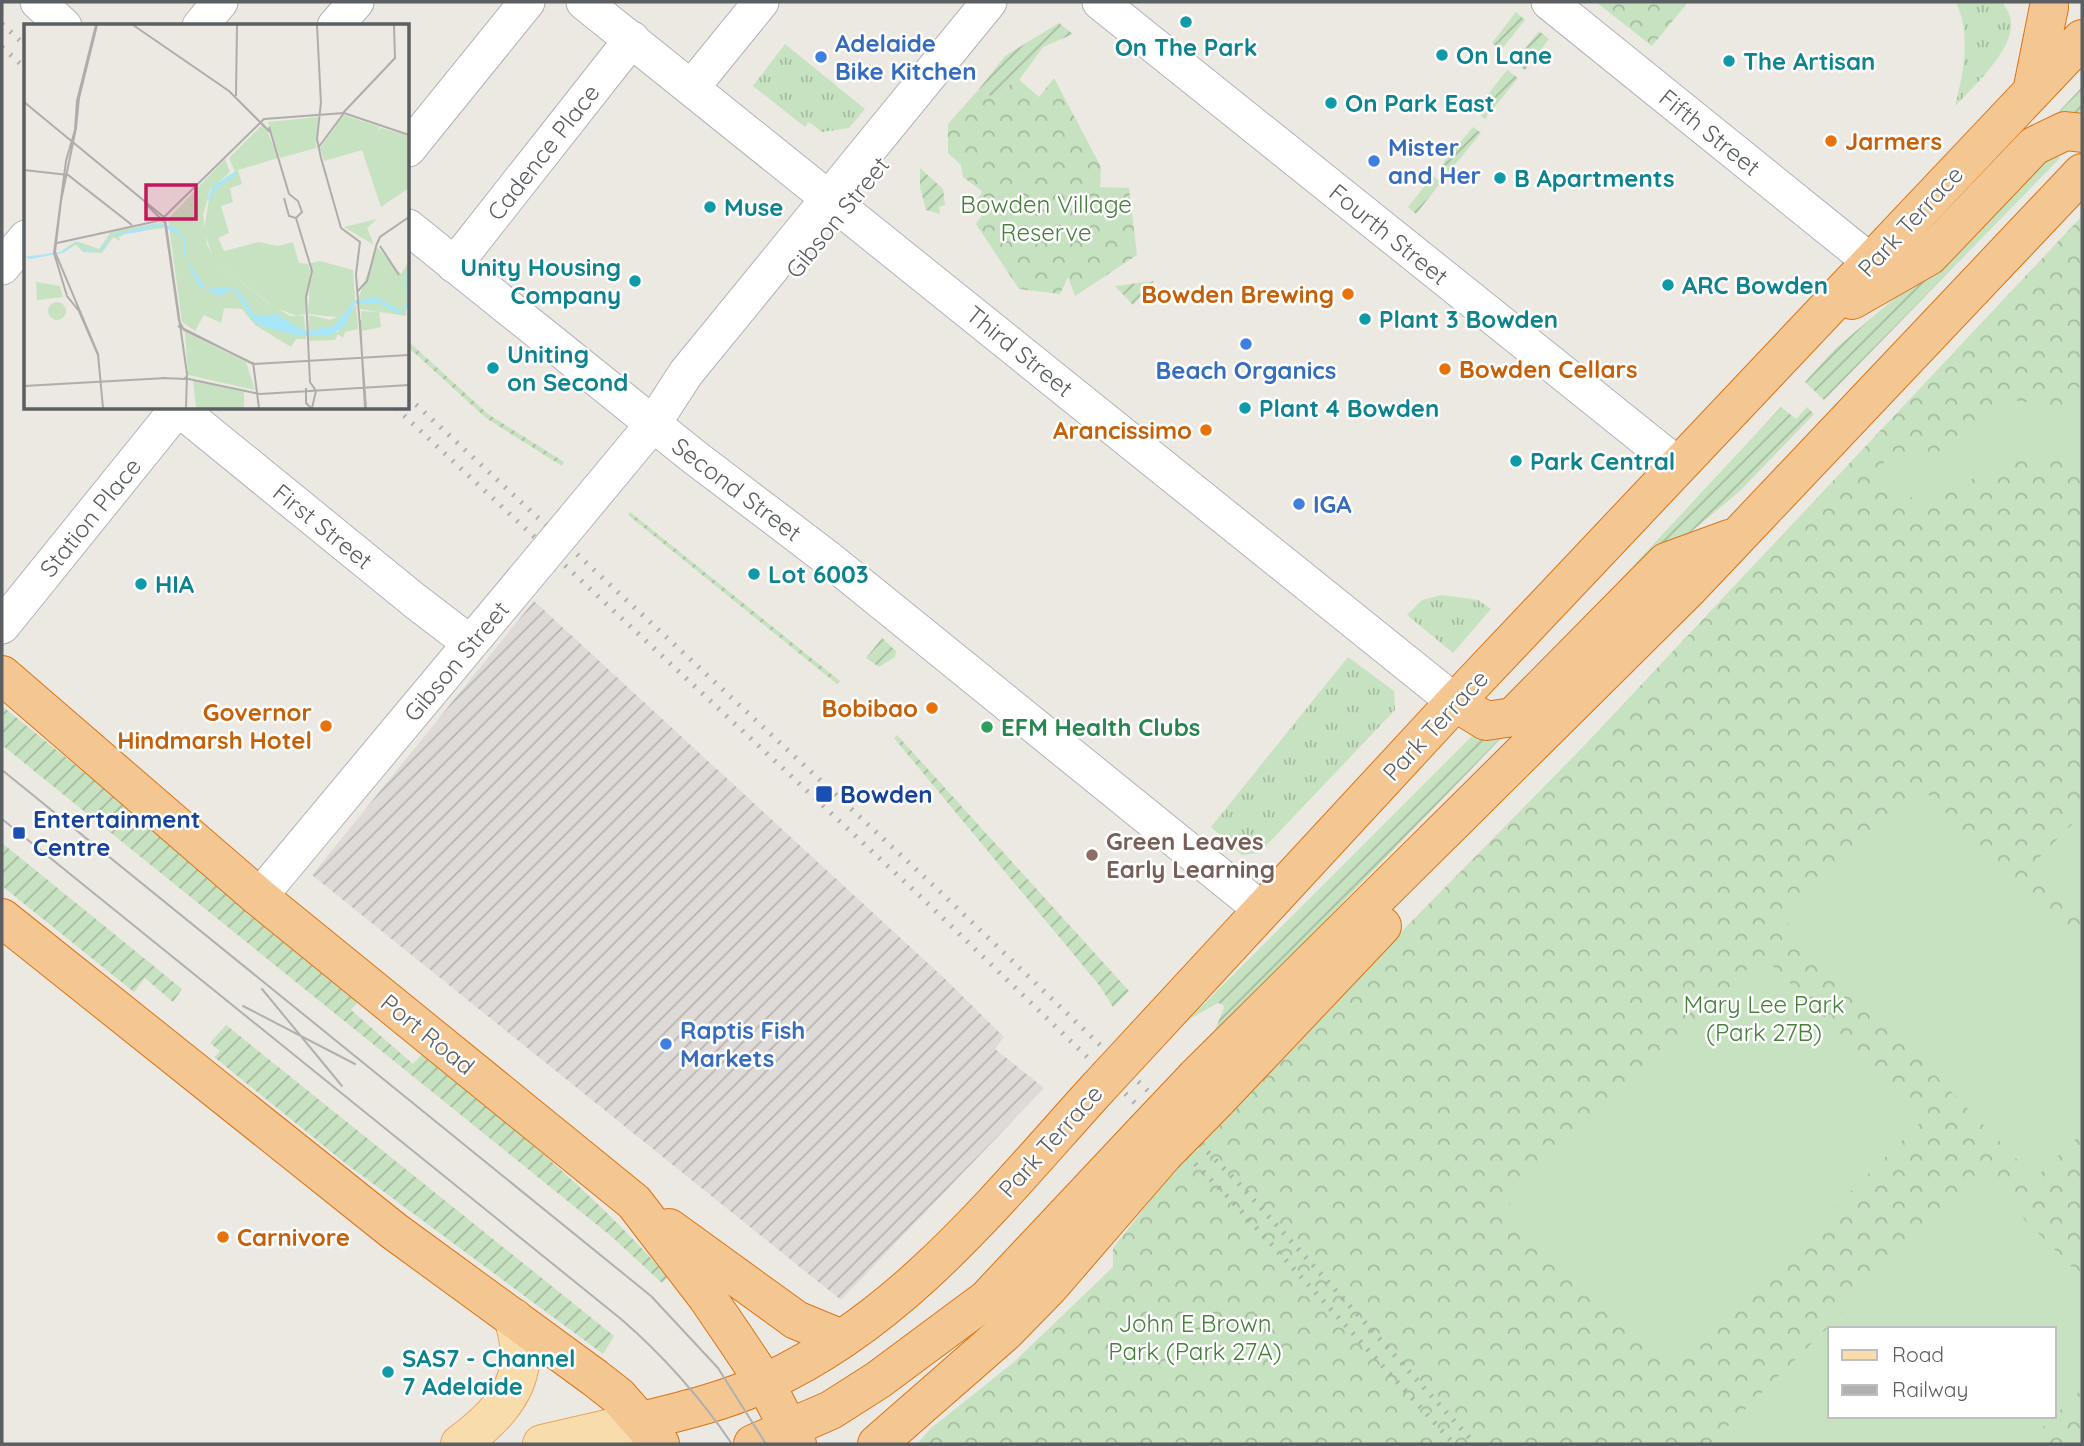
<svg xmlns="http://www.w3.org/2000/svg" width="2084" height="1446" font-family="Quicksand,sans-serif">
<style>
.industrial{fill:url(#industrial-furrows)}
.grass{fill:url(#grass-tufts)}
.forest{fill:url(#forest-crowns);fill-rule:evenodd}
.garden{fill:url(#garden-furrows)}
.pitch{fill:#c7e2c0;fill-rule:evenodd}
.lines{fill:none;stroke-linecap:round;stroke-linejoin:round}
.minor-casing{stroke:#b0b4b7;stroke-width:37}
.major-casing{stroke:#e5a662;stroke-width:40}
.highway-casing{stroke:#db7413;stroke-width:40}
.minor{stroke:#fff;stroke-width:35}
.major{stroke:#f8dcab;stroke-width:38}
.highway{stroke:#f4c792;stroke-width:38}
.tram{stroke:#afb0b0;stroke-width:2}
.rail{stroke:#afb0b0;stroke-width:5;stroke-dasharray:2 9;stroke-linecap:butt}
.minor-bridge-casing{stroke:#b0b4b7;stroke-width:37;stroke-linecap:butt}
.highway-bridge-casing{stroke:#db7413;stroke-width:40;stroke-linecap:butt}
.minor-bridge{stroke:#fff;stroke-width:35}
.highway-bridge{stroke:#f4c792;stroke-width:38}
.culture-dot{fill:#0f9aa8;stroke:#fff;stroke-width:2.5}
.shop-dot{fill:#3f7fe0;stroke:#fff;stroke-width:2.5}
.food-dot{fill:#e8710a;stroke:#fff;stroke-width:2.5}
.leisure-dot{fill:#2e9e5b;stroke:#fff;stroke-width:2.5}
.transit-dot{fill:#1a4fb4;stroke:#fff;stroke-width:2.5}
.education-dot{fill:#8d6e63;stroke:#fff;stroke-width:2.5}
.labels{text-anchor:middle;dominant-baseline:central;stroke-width:5;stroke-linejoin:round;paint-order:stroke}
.shop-label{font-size:24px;font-weight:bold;fill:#366cbe;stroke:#fff;text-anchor:start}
.culture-label{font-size:24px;font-weight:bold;fill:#0d838f;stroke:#fff;text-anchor:start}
.street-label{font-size:24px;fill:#5b5f62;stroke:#fff}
.food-label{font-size:24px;font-weight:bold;fill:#c56008;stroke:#fff;text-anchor:end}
.park-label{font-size:24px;fill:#46803b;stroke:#fff}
.leisure-label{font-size:24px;font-weight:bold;fill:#27864d;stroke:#fff;text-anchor:start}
.transit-label{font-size:24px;font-weight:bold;fill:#164399;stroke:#fff;text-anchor:start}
.education-label{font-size:24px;font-weight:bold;fill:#785e54;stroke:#fff;text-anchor:start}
.inset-river{fill:none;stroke:#a7e5f7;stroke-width:3.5}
.inset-road{fill:none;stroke:#aeadab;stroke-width:2}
.view{fill:#c2185b;fill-opacity:0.15;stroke:#c2185b;stroke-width:3.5}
.inset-edge{fill:none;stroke:#5b5f62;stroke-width:3.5}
</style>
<defs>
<pattern id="industrial-furrows" width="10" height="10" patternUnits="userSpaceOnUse" patternTransform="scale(1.75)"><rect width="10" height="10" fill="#dedad7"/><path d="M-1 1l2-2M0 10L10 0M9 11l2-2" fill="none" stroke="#b7b4b2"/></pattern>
<pattern id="grass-tufts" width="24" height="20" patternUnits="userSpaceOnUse" patternTransform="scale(1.75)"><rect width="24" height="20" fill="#c7e2c0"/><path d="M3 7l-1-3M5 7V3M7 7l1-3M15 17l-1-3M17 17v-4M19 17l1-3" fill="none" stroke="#a5ba9f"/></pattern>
<pattern id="forest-crowns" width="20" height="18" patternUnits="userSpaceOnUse" patternTransform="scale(1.75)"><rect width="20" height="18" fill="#c7e2c0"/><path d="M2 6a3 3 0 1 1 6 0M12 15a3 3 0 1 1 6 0" fill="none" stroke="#a5ba9f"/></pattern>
<pattern id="garden-furrows" width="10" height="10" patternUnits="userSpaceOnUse" patternTransform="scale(1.75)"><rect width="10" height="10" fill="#c7e2c0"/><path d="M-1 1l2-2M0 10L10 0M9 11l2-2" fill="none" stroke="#a5ba9f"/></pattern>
</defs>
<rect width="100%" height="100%" fill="#ece8e2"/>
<path class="industrial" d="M534,601L944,978L1004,1037L995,1049L1044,1088L841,1300L312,875Z"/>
<path class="grass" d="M1956,2H2002C2005,6 2009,12 2010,17C2019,45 1973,87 1955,106C1964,72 1971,34 1956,2Z
M785,44L865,109L849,128L822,132L809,122L805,127L753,86Z
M1442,595L1478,600L1491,609L1453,653L1407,615L1422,600Z
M1348,657L1394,691L1395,710L1259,853L1242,855L1211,827Z"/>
<path class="forest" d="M1596,2H1688L1652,46Z
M1016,77L1039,97L1054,78L1101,167L1100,187L1129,188L1137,255L1075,296L1068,277L1060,294L1019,289L976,224L984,212L976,204L982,191L963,177L961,165L948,153V124L979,89L997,100Z
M2082,216V1444H917L930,1429L1014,1362L1113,1267V1248L1178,1165L1287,1048L1581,749ZM1830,1329H2054V1416H1830Z"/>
<path class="garden" d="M1516,12L1525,20L1501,50L1492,43Z
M1059,23L1073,34L1043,47L1019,80L1016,77L997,100L979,89L1005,56Z
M1539,31L1549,39L1525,70L1514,62Z
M1507,70L1518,78L1485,119L1475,111Z
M2082,87V115L2053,118Z
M1473,127L1481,133L1448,173L1440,167Z
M2052,151L2060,158L1824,400L1805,382L1835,349L1942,258Z
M920,168L943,189L945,205L939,207L940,214L926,210L920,187Z
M1433,176L1441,182L1416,214L1408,207Z
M1154,281L1133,305L1115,286Z
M408,341L488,414L564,462L562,466L486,418L408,347Z
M1781,407L1796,419L1807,407L1814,414L1740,491L1668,551L1617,603L1607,594Z
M630,512L840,681L837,684L628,515Z
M882,638L896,651L895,657L879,667L866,658Z
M2,706L362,997L351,1010L413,1064L424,1052C508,1124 595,1194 668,1277L662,1283L611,1236L2,745Z
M1477,731L1505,734L1212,1038L1224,1007L1222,1004L1218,1003L1188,1020Z
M897,735L1129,991L1113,1007L1099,985L894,738Z
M2,843L182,989L173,1002L145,978L134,992L2,886Z
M226,1025L614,1336L603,1354L345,1163L214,1057L220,1051L210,1043Z"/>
<path class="pitch" d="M2082,382V466L2065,455L1997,464L1929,505L1871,480L1887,458L1963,448L2013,400L2066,409Z
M1924,790L2082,954V1133L2035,1178L1787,922Z
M2082,814V908L2035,862Z
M1762,955L1925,1118L1669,1370L1506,1207Z
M1981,1176L2082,1277V1389L2026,1444H1710ZM1830,1329H2054V1416H1830Z"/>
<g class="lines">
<defs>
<path id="minor" d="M38,2L64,26
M584,2L1455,702
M1100,2L1679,466
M1549,2L1871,262
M200,26L220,2
M335,26L356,2
M692,87L761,2
M408,149L527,2
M408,227L693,456L830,560L1262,910
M454,265L632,39
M2,267L26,238
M575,518L653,424L686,373L989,2
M2,626L178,408L415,601L470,643
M259,897L540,560"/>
<path id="major" d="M460,1444C487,1424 517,1397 520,1362C522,1348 516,1331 514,1318
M542,1444L642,1421"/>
<path id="highway" d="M2032,92L2049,7
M1852,300L1929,256L2034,146L2065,131L2082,133
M2,675L259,897L634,1202L707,1297L737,1341L765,1383L797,1444
M1455,702L1486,721L1513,717L1666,562L1729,539
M2,918L394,1231L595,1378L618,1396L660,1444
M1147,1035L1455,702L2082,39
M1196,1077L1689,588L2082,173
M1217,1100L1382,926
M669,1228L796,1320L842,1339
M642,1421C683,1411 725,1401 764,1383C902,1321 998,1198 1097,1089
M753,1444L831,1410L878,1380L987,1299L1144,1132
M877,1444L1005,1332L1049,1287L1164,1154"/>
</defs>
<use href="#minor" class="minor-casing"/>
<use href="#major" class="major-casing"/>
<use href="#highway" class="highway-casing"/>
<use href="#minor" class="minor"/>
<use href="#major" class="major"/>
<use href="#highway" class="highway"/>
<path class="tram" d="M2,770L651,1296L718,1368L766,1444
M2,819L621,1319C665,1357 700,1397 732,1444
M262,989L342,1086
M243,1006L355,1064"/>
<path class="rail" d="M2,24L26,46
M2,47L26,69
M408,397L934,886L1145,1088L1241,1186L1475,1444
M396,408L923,899L1133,1101L1230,1199L1454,1444"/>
<defs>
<path id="minor-bridge" d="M540,560L575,518"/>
<path id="highway-bridge" d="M1097,1089L1147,1035
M1144,1132L1196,1077
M1164,1154L1217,1100"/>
</defs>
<use href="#minor-bridge" class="minor-bridge-casing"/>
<use href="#highway-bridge" class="highway-bridge-casing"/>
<use href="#minor-bridge" class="minor-bridge"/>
<use href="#highway-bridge" class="highway-bridge"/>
</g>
<g class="culture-dot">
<circle cx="1186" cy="22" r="7"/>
<circle cx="1442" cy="55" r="7"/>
<circle cx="1729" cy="61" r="7"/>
<circle cx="1331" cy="103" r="7"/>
<circle cx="1500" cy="178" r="7"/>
<circle cx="710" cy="207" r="7"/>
<circle cx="635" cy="281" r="7"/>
<circle cx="1668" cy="285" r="7"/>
<circle cx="1365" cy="319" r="7"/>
<circle cx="493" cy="368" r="7"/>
<circle cx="1245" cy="408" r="7"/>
<circle cx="1516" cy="461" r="7"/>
<circle cx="754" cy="574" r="7"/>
<circle cx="141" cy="584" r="7"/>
<circle cx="388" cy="1372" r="7"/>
</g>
<g class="shop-dot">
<circle cx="821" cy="57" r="7"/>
<circle cx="1374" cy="161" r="7"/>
<circle cx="1246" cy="344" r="7"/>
<circle cx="1299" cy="504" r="7"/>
<circle cx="666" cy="1044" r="7"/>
</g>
<g class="food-dot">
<circle cx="1831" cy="141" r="7"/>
<circle cx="1348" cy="294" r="7"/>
<circle cx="1445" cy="369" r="7"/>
<circle cx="1206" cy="430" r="7"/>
<circle cx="932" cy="708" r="7"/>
<circle cx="326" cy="726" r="7"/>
<circle cx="223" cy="1237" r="7"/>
</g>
<circle class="leisure-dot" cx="987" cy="727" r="7"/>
<g class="transit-dot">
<rect x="815" y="785" width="18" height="18" rx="3.5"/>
<rect x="12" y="826" width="14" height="14" rx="3.5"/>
</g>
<circle class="education-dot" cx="1092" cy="855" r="7"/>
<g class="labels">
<g class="shop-label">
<text x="835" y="43">Adelaide<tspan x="835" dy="28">Bike Kitchen</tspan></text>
<text x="1388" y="147">Mister<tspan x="1388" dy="28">and Her</tspan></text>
<text x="1246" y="370" text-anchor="middle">Beach Organics</text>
<text x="1313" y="504">IGA</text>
<text x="680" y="1030">Raptis Fish<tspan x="680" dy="28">Markets</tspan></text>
</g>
<g class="culture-label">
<text x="1186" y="47" text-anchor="middle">On The Park</text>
<text x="1456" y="55">On Lane</text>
<text x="1743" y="61">The Artisan</text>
<text x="1345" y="103">On Park East</text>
<text x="1514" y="178">B Apartments</text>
<text x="724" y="207">Muse</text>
<text x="621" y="267" text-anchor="end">Unity Housing<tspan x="621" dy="28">Company</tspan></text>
<text x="1682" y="285">ARC Bowden</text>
<text x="1379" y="319">Plant 3 Bowden</text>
<text x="507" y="354">Uniting<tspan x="507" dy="28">on Second</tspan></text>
<text x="1259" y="408">Plant 4 Bowden</text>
<text x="1530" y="461">Park Central</text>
<text x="768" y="574">Lot 6003</text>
<text x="155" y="584">HIA</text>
<text x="402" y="1358">SAS7 - Channel<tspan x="402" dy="28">7 Adelaide</tspan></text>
</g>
<g class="street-label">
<text transform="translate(1710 132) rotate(39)">Fifth Street</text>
<text transform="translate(543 152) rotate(-52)">Cadence Place</text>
<text transform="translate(837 217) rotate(-51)">Gibson Street</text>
<text transform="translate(1910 221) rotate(-47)">Park Terrace</text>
<text transform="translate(1389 234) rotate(39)">Fourth Street</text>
<text transform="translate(1020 351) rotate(39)">Third Street</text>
<text transform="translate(737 489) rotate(37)">Second Street</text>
<text transform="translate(90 517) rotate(-51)">Station Place</text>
<text transform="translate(323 526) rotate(39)">First Street</text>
<text transform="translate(456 661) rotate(-50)">Gibson Street</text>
<text transform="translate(1435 725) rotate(-47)">Park Terrace</text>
<text transform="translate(428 1034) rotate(39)">Port Road</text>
<text transform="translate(1050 1141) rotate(-48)">Park Terrace</text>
</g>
<g class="food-label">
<text x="1845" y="141" text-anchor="start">Jarmers</text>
<text x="1334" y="294">Bowden Brewing</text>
<text x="1459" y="369" text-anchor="start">Bowden Cellars</text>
<text x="1192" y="430">Arancissimo</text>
<text x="918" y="708">Bobibao</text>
<text x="312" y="712">Governor<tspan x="312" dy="28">Hindmarsh Hotel</tspan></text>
<text x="237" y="1237" text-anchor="start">Carnivore</text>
</g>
<g class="park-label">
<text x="1046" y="204">Bowden Village<tspan x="1046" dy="28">Reserve</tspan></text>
<text x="1764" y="1004">Mary Lee Park<tspan x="1764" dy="28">(Park 27B)</tspan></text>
<text x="1195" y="1323">John E Brown<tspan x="1195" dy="28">Park (Park 27A)</tspan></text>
</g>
<g class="leisure-label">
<text x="1001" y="727">EFM Health Clubs</text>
</g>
<g class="transit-label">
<text x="840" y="794">Bowden</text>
<text x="33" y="819">Entertainment<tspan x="33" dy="28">Centre</tspan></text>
</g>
<g class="education-label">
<text x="1106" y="841">Green Leaves<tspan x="1106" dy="28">Early Learning</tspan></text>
</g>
</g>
<g transform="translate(24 24)">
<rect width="385" height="385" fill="#ece8e2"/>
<path d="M240,99L254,134L214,146L218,160L206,164L209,178L197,182L205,209L194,214L200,227L235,218L254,222L269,218L275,239L284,240L286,247L281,290L273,292L252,284L192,238L251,284L236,287L190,237L180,206L186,169L194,160L183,165L211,148L205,134Z" fill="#c7e2c0"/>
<path d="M320,91L356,103L353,109L357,104L385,112V164L357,183L338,126L300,137L296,124ZM294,93L292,124L256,134L244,98ZM201,135L206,148L186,166L179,191L183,221L193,240L236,274L266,292H280L282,315H272L267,323L231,301L218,285L200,284L197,299L180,291L171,307L158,298L144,195ZM353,195L343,204L350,221L320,203ZM138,198L140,204L103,209L95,213L96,217L89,213L78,229L59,228L52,221L32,231L52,217L75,225L87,208ZM353,223L377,250L385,237L382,292L336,285L335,273ZM296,237L329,246L331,276L310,302L284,307L285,291L306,296L313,293L284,290L287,239ZM12,258L36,262L39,273L13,276ZM332,280L334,305L321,308L319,314L314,310L311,316L285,317L284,312L314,308ZM337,287L355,288L357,303L338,307ZM161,308L222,338L231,366L164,351ZM169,355L220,368V384H172Z" fill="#c7e2c0"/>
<path d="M368,243L376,265L373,272L367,270L369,261L361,269L354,265L359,254L366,257L363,246ZM311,255L321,266L318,280L307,282L298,276L303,292L284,287L287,263ZM24 287a9 9 0 1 1 18 0a9 9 0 1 1-18 0ZM189,328L200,341L197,352L178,347L187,341L182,334Z" fill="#c7e2c0"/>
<path d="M135,199L150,203L161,213V233L182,265L210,263L220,274L231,292L252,290L281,307L310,302L331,276L352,273L377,287L384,277L379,257L385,240L381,257L385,283L375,290L356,280H331L320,303L305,312H275L237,302L228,296L209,264L196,272L174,262L159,229L160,214L137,201L115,208L88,212L80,224L73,228L61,227L53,218L41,228L33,230L6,235L0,233L37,228L52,218H55L61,225L74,227L88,211Z" fill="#a7e5f7"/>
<path class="inset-river" d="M185,176L190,164L212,149"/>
<path class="inset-road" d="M72,1L53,77L51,106L42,137L30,229L43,272L55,287L74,331L79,384L74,330L31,228L37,177L52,104L55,74L73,1M109,1L205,67L246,108M293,1L297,80M212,72L213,1M0,78L141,194L163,350L162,384M297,78L293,115L297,134L317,204L336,218L332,250L342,384M318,90L371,34L370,1M245,103L265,170M294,124L320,89M0,146L44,151L108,201M265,170L274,177L278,188L272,194M260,174L265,192L272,194L288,247L282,273L286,358L292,367L288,384M121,179L141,199L155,297L160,306L230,340L385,331M138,195L240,95L320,89L385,111M33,219L138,196M352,222L356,213L385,193M356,222L375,251M333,268L343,257L353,219M336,296L341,384M154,302L229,340L385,331M229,338L235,384M138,354L162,355L163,351M160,354L236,370L385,361M0,362L142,354M282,364V379L287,384"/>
<path class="view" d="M122,161H172V195H122Z"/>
<rect width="385" height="385" class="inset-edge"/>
</g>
<rect width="2084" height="1446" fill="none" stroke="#5b5f62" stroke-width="7"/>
<rect x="1828" y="1327" width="228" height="91" fill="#ffffff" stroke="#bdbfc0" stroke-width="2"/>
<rect x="1842" y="1350" width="35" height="10" fill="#f8dcab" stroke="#bdbfc0" stroke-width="2"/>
<text x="1892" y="1362" font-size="21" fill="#5b5f62">Road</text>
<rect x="1842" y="1385" width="35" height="10" fill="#afb0b0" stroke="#bdbfc0" stroke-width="2"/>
<text x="1892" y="1397" font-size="21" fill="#5b5f62">Railway</text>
</svg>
